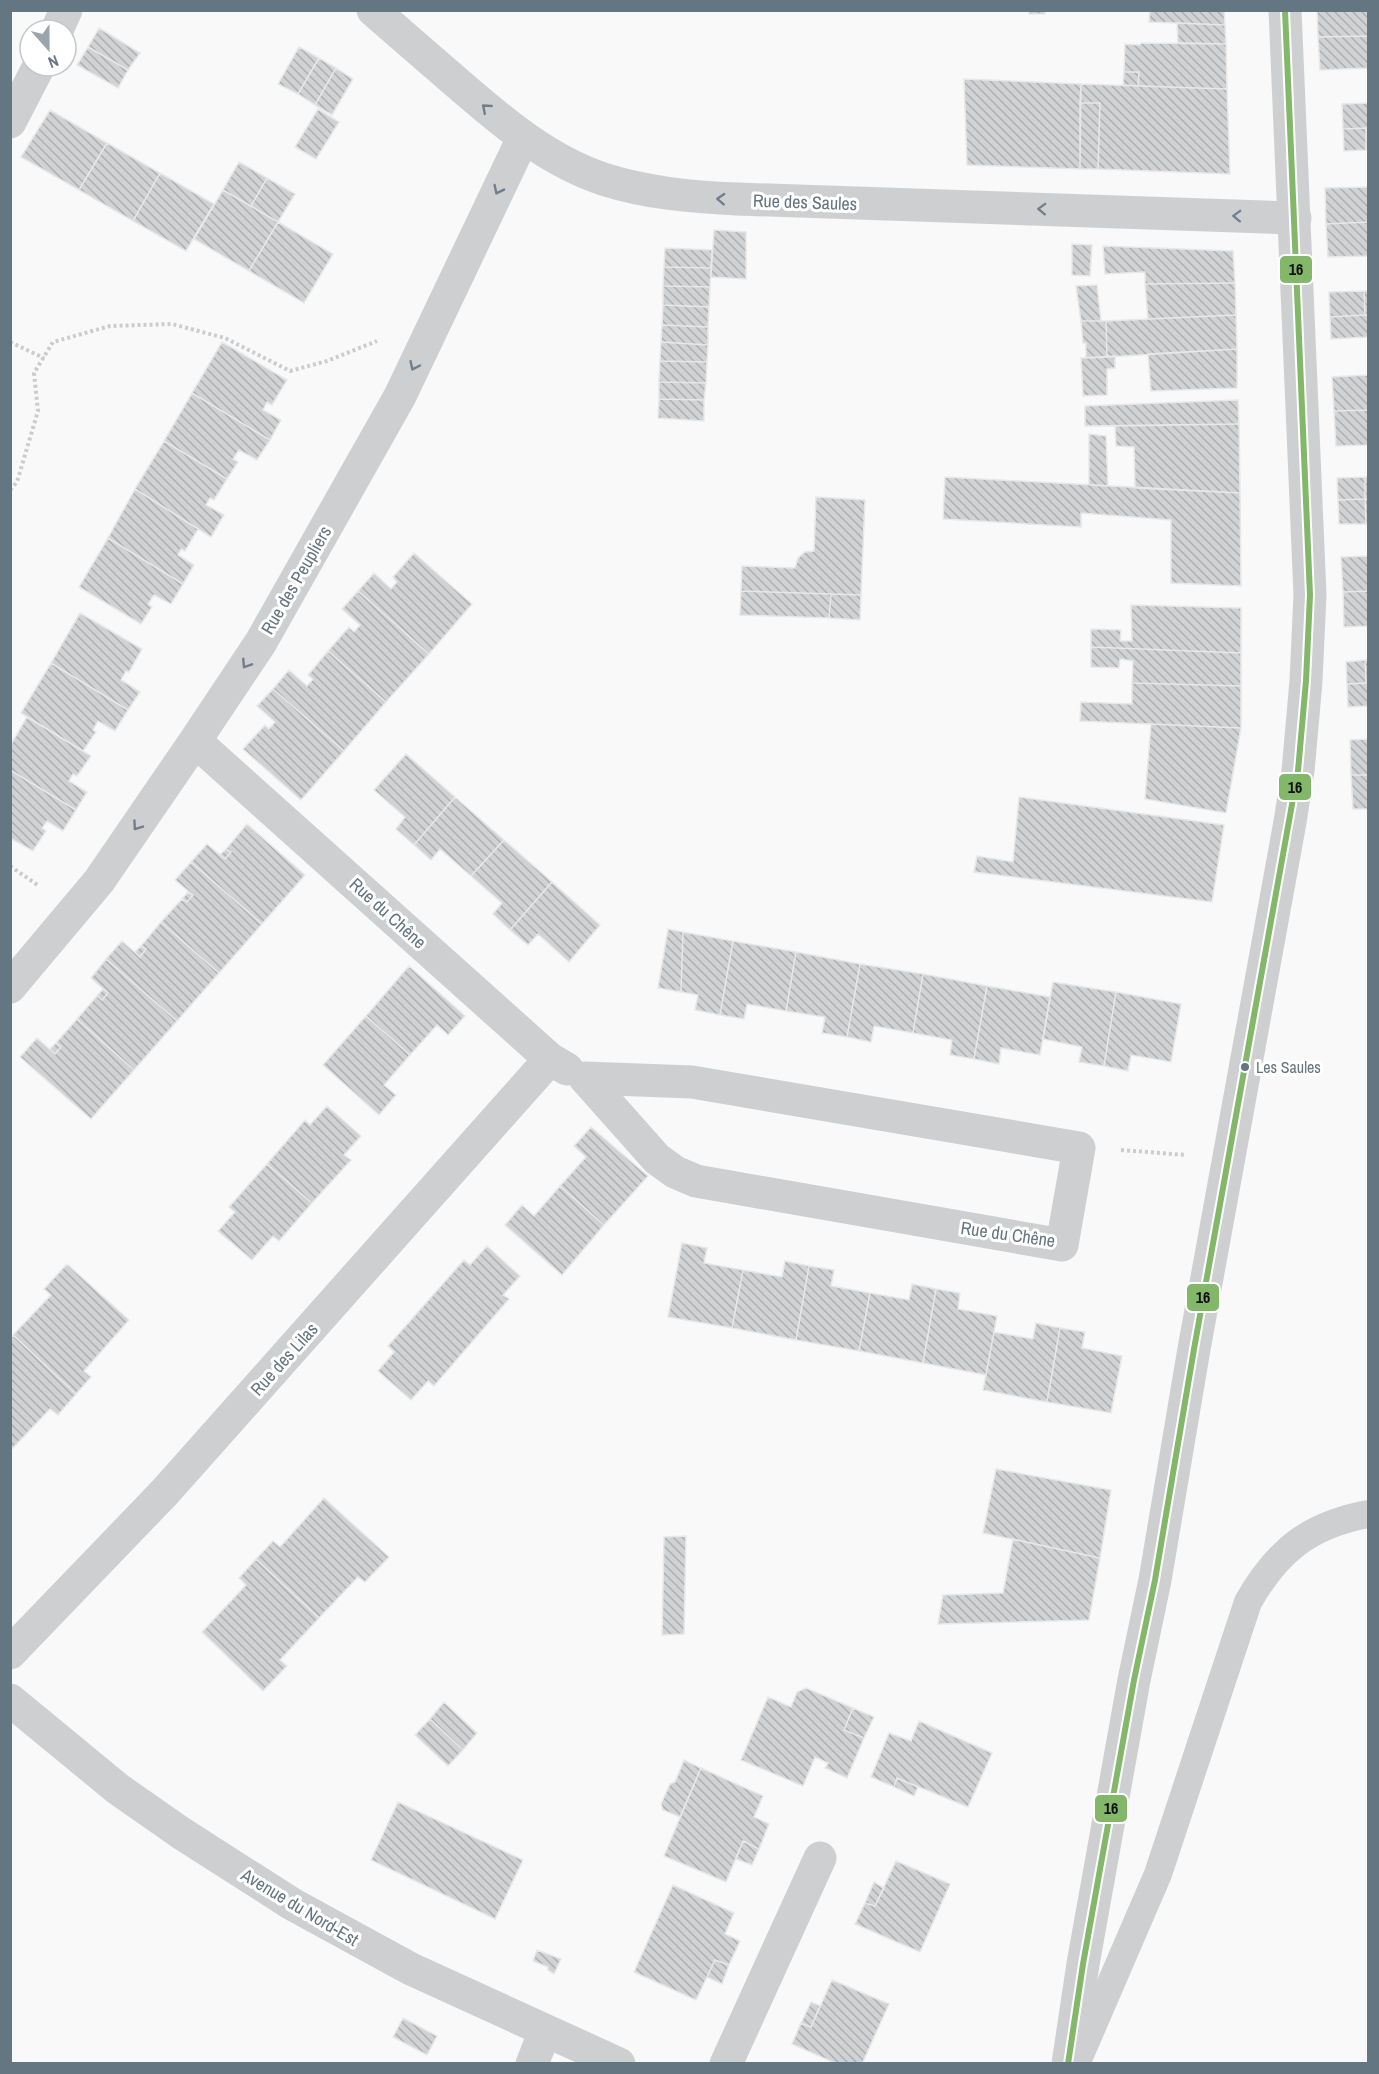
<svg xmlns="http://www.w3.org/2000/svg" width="1379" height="2074" font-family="'Archivo Narrow',sans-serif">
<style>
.building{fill:url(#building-back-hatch);stroke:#e8e8e8;stroke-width:1.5}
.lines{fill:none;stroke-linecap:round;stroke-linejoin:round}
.path{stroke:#cbcccd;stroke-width:4;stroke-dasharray:3 3;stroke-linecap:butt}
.service{stroke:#cecfd0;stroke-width:28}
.minor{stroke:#cecfd0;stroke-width:33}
.tertiary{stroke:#cecfd0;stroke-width:33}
.bus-1-casing{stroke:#fff;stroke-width:10}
.bus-1{stroke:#83b86a;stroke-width:6}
.oneway{stroke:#707f8b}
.bus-dot{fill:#657683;stroke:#fff;stroke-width:2}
.labels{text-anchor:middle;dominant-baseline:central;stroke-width:6;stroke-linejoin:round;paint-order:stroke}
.bus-label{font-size:16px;fill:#657683;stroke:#fff;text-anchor:start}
.street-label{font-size:18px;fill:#657683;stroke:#fff}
.line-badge{stroke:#fff;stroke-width:2}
.pale-badge-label{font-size:16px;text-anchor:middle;font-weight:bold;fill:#111}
</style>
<defs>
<pattern id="building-back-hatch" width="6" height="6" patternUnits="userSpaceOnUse" patternTransform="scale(1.5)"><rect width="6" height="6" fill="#d0d2d3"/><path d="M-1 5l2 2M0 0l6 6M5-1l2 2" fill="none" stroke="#acafb1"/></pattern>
</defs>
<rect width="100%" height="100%" fill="#f9f9f9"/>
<path class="building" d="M1029,10H1045V14H1029Z
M1150,10H1224L1225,25L1149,22Z
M1317,10H1368V36L1318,37Z
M1177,23L1225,25L1226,44L1178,43Z
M99,28L140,53L128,70L88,47Z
M1368,36V68L1320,70L1318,37Z
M1141,43L1226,44L1227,89L1138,86L1139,72H1124L1125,44L1140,45Z
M88,47L128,70L118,88L77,65Z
M299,47L319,58L298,94L278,84Z
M319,58L336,68L315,105L298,94Z
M336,68L353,79L332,115L315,105Z
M1124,72H1139L1138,86L1123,85Z
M964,79L1081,84L1080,169L967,165Z
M1081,84L1227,89L1230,174L1098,169L1100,103H1080Z
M1080,103H1100L1098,169H1080Z
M1368,103V128L1343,129L1342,104Z
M318,109L339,122L316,159L295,147Z
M50,110L107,143L79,190L21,157Z
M1366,128H1368V150H1366Z
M1366,128V150L1344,151L1343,129Z
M107,143L160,173L133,221L79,190Z
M239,162L267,178L251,206L223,190Z
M160,173L214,204L186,251L133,221Z
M267,178L295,194L278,222L251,206Z
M1368,187V222L1326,224L1325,188Z
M223,190L278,222L249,271L194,239Z
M278,222L333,254L304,303L249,271Z
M1368,222V256L1328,257L1326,224Z
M714,230L746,232V279L711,277Z
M1072,244L1092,245L1090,276L1072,275Z
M1103,246L1233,251L1235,283L1145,284V272L1105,274Z
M665,248L712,250L711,268L664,267Z
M664,267L711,268L710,287L663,286Z
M1235,283L1236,315L1148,319L1145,284Z
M1097,285L1101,321H1081L1076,286Z
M663,286L710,287L709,307L663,305Z
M1364,291H1368V315H1365Z
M1364,291L1365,315L1330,317L1329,292Z
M663,305L709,307L708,327L662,325Z
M1236,315L1237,349L1107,357L1106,321Z
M1365,315H1368V337L1331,339L1330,317Z
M1081,321H1106L1107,357L1086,358V343H1083Z
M662,325L708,327V345L661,342Z
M222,342L287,380L272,405L267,402L263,410L281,420L270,440L192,393Z
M661,342L708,345L707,362L660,361Z
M1237,349V388L1151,391L1148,354Z
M1115,356V368L1107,369V395L1083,396L1081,358Z
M660,361L707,362L706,383L659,382Z
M1368,375V410L1334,411L1332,377Z
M659,382L706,383L704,400L659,399Z
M192,393L270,440L257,460L239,450L233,459L238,462L227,479L164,441Z
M659,399L704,400V421L658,418Z
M1238,400L1239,424L1085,426V406Z
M1368,410V445L1336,446L1334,411Z
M1239,424L1240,493L1135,488L1134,447L1116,446L1115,426Z
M1089,434L1106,436L1108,486L1089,485Z
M164,441L227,479L214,500L210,498L206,505L224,515L211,537L135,489Z
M945,477L1240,493L1241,586L1171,583V520L1081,513V527L943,519Z
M1365,477H1368V499H1365Z
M1365,477V499L1338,500L1337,478Z
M135,489L198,529L185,551L181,549L178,555L194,565L183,584L108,538Z
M816,497L865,500L861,595L741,591L742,566L795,568L798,558L805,552L814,551Z
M1365,499H1368V523L1366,524Z
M1365,499L1366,524H1339L1338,500Z
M108,538L183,584L171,604L154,595L148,604L152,607L141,624L79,587Z
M414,553L472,604L429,654L358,591L374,573L391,589L397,582L393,577Z
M1368,556V591L1343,592L1341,557Z
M358,591L429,654L386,702L328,651L349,627L354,632L360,625L342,609Z
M741,591L831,594L829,618L740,615Z
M1368,591V626L1344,627L1343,592Z
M831,594L861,595L860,620L829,618Z
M1131,605L1241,608V653L1091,647V629L1121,630L1120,641H1132Z
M80,613L142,649L129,672L126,671L121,680L140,692L128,710L51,663Z
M1091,647L1241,653V686L1132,683L1133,661L1120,659L1119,668L1091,667Z
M328,651L386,702L344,751L273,689L289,670L307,686L313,679L308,675Z
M1365,660L1366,683L1347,684L1346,662Z
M1365,660H1368V683H1366Z
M51,663L128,710L115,731L98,721L93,730L96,732L83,751L21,713Z
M1132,683L1241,686V728L1080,721L1081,702L1132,704Z
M1366,683H1368V706L1348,707L1347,684Z
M273,689L344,751L301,800L243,749L265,725L269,729L275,722L257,706Z
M27,717L91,756L77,776L73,774L69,781L87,792L76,810L10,770V746Z
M1151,724L1241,728L1226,813L1145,799Z
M1368,739V775H1351L1350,740Z
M406,754L455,797L414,845L396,829L405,817L374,790Z
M10,770L76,810L63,831L47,821L42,828L46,831L33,851L10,838Z
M1351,775H1368V809H1353Z
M455,797L504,840L471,876L440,849L431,860L414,845Z
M1019,797L1224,825L1212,902L974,872L977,856L1013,862Z
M247,824L305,875L262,924L191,862L207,844L225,859L231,852L226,849Z
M504,840L552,882L510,930L493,914L502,903L471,876Z
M226,849L231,852L225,859L220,855Z
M191,862L262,924L219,973L161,922L182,899L187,902L193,895L175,880Z
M552,882L600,925L569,962L538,934L528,945L510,930Z
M188,892L193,895L187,902L182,899Z
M161,922L219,973L177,1021L106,959L122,941L140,957L146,949L141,946Z
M668,929L683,932L681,992L658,988Z
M683,932L733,941L720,1015L695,1010L698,995L681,992Z
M733,941L796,952L786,1011L747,1004L744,1019L720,1015Z
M141,946L146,949L140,957L135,952Z
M796,952L860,964L847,1037L822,1033L825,1017L786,1011Z
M106,959L177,1021L134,1070L77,1019L97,996L102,1000L108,993L91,978Z
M860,964L923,974L913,1033L874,1026L871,1042L847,1037Z
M409,966L465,1016L448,1035L437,1025L410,1055L366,1016Z
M923,974L987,986L974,1059L950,1055L952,1040L913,1033Z
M1053,982L1116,992L1104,1066L1079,1062L1082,1047L1043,1039Z
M987,986L1050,997L1040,1055L1001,1048L999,1064L974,1059Z
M103,989L108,993L102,1000L97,996Z
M1116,992L1181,1004L1171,1062L1131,1055L1128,1071L1104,1066Z
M366,1016L410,1055L384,1085L396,1095L379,1115L323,1065Z
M77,1019L134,1070L91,1119L20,1057L37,1038L55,1054L61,1047L56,1043Z
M56,1043L61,1047L55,1054L50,1049Z
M327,1106L361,1136L344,1155L351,1160L312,1203L267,1164L305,1120L310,1125Z
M591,1127L648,1176L604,1225L560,1186L586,1157L574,1146Z
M267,1164L312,1203L279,1241L273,1236L252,1260L218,1231L235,1212L229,1207Z
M560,1186L604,1225L562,1275L505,1225L522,1205L534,1216Z
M682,1243L707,1248L704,1263L743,1270L732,1328L668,1317Z
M487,1246L520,1276L503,1295L509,1299L434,1386L428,1381L411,1400L378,1371L394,1352L388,1346L464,1260L470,1265Z
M785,1261L809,1266L796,1340L732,1328L743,1270L782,1277Z
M67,1264L129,1320L84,1371L91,1377L76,1394L13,1335L51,1295L44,1289Z
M809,1266L834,1270L831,1286L870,1293L859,1351L796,1340Z
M912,1284L936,1289L923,1363L859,1351L870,1293L909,1300Z
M936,1289L960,1293L958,1309L997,1316L986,1375L923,1363Z
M1036,1323L1060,1328L1047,1402L983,1390L994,1332L1033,1339Z
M1060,1328L1085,1332L1082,1348L1122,1356L1111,1413L1047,1402Z
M13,1335L76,1394L58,1415L50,1409L10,1451V1338Z
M996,1469L1111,1490L1100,1558L983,1533Z
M324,1498L389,1557L365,1582L358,1577L319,1618L256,1559L273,1541L280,1547Z
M686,1536L684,1634L662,1635L664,1537Z
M1013,1539L1100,1558L1089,1620L938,1624L943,1595L1003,1593Z
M256,1559L319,1618L280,1660L287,1666L263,1691L202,1632L246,1585L239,1578Z
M806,1688L853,1708L844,1730L864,1738L847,1778L825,1768L828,1763L815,1757L803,1786L741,1760L768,1697L791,1707L797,1692Z
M444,1702L477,1733L463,1750L430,1719Z
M853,1708L874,1717L864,1738L844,1730Z
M430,1719L463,1750L448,1766L415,1735Z
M919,1721L992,1753L968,1807L897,1778L894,1787L871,1777L889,1733L911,1741Z
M684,1760L701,1768L680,1817L663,1810L661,1804L670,1784L675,1782Z
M701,1768L763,1796L754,1817L769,1824L759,1849L743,1841L726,1882L664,1856Z
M897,1778L918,1787L914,1796L894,1787Z
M398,1802L523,1860L495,1919L371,1860Z
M743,1841L759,1849L752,1865L736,1859Z
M896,1861L950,1884L920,1952L855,1924L865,1903L875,1906Z
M874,1882L884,1888L875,1906L865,1903Z
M673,1885L734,1913L725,1934L740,1941L729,1965L715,1960L696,2000L634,1972Z
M537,1950L561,1959L554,1974L548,1970V1967L533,1961Z
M715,1960L729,1965L722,1984L707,1977Z
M832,1980L889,2004L862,2064H837L792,2044L801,2023L811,2027Z
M811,2002L820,2006L811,2027L801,2023Z
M403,2018L437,2036L427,2055L393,2037Z"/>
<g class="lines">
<path class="path" d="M10,342L44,358
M10,490L17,482L38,411L34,373L53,342L110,326L172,324L225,338L290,371L327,361L377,341
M10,866L39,886
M1121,1150L1186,1155"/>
<path class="service" d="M1076,2064L1158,1874L1248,1602C1277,1551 1309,1525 1368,1514"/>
<path class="minor" d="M373,10C401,34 428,58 456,82C500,120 546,160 603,179C647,193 691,197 737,199L1295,218
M57,30L66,10
M10,122L39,66
M195,741L550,1059L567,1069
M10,987L99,881L195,741L261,642L400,396L523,138
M585,1078L692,1082L1079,1148L1062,1245L696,1181L675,1172L657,1159Z
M10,1653L164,1493L550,1059
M10,1700L118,1789L181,1833L292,1904L411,1969L619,2064
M532,2064L545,2031
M726,2064L820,1858"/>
<path class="tertiary" d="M1068,2064L1083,1964L1134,1680L1155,1580L1194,1349L1290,822L1298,771L1306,681L1310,595L1285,10"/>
<defs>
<path id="bus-1" d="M1068,2064L1083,1964L1134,1680L1155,1580L1194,1349L1298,771L1306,681L1310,595L1285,10"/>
</defs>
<use href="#bus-1" class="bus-1-casing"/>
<use href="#bus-1" class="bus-1"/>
</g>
<defs><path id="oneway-chevron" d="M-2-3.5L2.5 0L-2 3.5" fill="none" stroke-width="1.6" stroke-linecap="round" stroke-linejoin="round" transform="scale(1.5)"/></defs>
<g class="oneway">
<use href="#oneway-chevron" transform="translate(486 108) rotate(-139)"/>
<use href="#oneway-chevron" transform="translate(498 190) rotate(116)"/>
<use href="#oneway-chevron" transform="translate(721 199) rotate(-177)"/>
<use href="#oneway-chevron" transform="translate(1042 209) rotate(-178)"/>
<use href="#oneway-chevron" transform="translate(1237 216) rotate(-178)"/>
<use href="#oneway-chevron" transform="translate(414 366) rotate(115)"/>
<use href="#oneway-chevron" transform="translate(246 664) rotate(123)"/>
<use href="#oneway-chevron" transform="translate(137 826) rotate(125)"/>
</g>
<circle class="bus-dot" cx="1245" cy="1067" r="5"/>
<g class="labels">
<g class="bus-label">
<text x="1256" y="1067">Les Saules</text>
</g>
<g class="street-label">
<text transform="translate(805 202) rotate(2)">Rue des Saules</text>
<text transform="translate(296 580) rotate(-60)">Rue des Peupliers</text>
<text transform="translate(388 913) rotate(42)">Rue du Chêne</text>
<text transform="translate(1008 1234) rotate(8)">Rue du Chêne</text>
<text transform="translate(284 1359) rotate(-48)">Rue des Lilas</text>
<text transform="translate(300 1907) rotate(31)">Avenue du Nord-Est</text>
</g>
</g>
<g class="line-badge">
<rect x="1279" y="255" width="34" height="29" rx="6" fill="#83b86a"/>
<rect x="1278" y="773" width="34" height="28" rx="6" fill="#83b86a"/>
<rect x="1186" y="1283" width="34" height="29" rx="6" fill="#83b86a"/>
<rect x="1094" y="1794" width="34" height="29" rx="6" fill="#83b86a"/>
</g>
<g class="pale-badge-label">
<text x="1296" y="275">16</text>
<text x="1295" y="793">16</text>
<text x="1203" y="1303">16</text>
<text x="1111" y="1814">16</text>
</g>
<rect width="1379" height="2074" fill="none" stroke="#657683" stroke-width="24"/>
<g transform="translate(48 48) rotate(159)"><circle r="28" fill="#ffffff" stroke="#c1c8cd" stroke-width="1.5"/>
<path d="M0-4.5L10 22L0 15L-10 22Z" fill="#99a4ac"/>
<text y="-9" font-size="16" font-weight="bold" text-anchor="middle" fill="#657683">N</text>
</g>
</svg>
